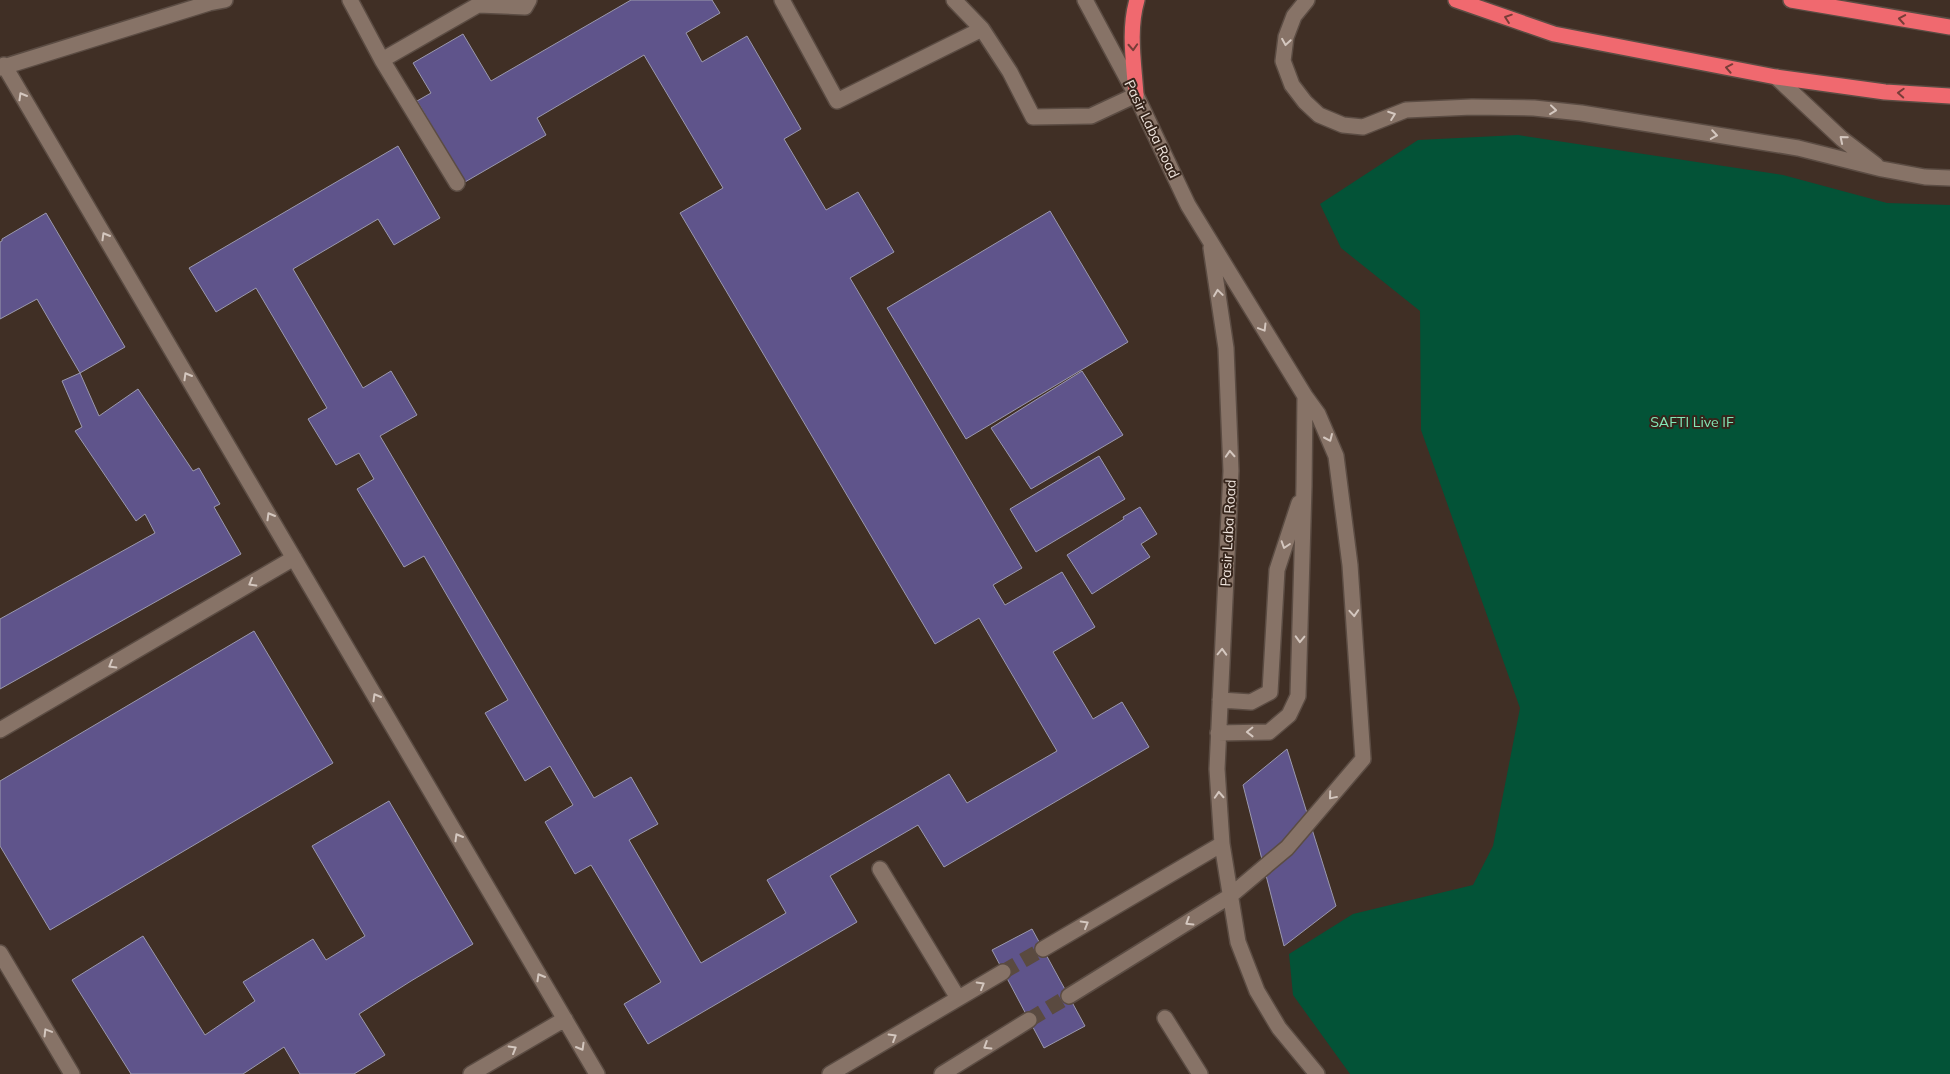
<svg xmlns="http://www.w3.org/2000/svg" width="1950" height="1074" font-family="Mulish,sans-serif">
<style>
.green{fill:#035337}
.building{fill:#5f548b;stroke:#9b99ae}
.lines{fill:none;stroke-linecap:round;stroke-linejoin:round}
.minor-tunnel{stroke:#5a4a40;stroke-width:15;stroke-dasharray:15 8;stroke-linecap:butt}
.minor-casing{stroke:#5b4c43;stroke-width:18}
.highway-casing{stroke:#5b4c43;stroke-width:18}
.minor{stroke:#877367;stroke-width:15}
.highway{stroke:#f0696f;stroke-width:15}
.oneway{stroke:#773d38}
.oneway2{stroke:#d4c7bf}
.labels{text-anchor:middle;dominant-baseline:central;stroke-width:4;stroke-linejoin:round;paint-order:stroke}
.street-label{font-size:14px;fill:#eee3dc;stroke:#36251b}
.park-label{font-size:14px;fill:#84e7b7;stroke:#36251b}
</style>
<rect width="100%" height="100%" fill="#402f25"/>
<path class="green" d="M1518,135L1783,175L1887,203L1950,205V1074H1350L1293,995L1289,954L1353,914L1473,885L1493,846L1520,708L1421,430L1420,311L1341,248L1320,204L1418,140Z"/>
<path class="building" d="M631,0H712L720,13L686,33L702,62L747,36L801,129L784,139L826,210L858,192L894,252L850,278L1022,568L993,585L1005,605L1062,572L1095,627L1053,652L1093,719L1122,702L1149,747L944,867L918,825L830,876L857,922L648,1044L624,1004L661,982L591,865L575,874L545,822L573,805L550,766L525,781L485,713L508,700L424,556L404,567L357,489L374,479L359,453L336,465L308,419L327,408L256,288L216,312L189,268L398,146L440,218L394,245L378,219L293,269L363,388L391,371L417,415L380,436L594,798L631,777L658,824L629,840L701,963L786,913L767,880L949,774L967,803L1057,751L979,618L935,644L680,213L723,188L644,55L537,118L546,135L465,182L417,101L431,93L413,63L463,34L491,81Z
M1050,211L1128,342L966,439L887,308Z
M46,213L125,347L80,373L37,299L0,319V242L2,241V239Z
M1082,371L1123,435L1031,489L991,428Z
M80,373L99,416L138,389L193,471L199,468L220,504L214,507L241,554L0,689V619L155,533L145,514L136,521L75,431L82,427L62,381Z
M1099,456L1125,499L1036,552L1010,509Z
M1140,507L1157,534L1141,544L1150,557L1092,594L1067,555L1124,519L1123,517Z
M254,631L333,763L50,930L0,846V781Z
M1287,749L1336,906L1284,946L1243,785Z
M389,801L473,944L411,981L359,1014L385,1055L354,1074H300L284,1047L243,1074H131L72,980L143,936L205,1035L255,1001L243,982L313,939L326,960L365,936L312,846Z
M1032,929L1085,1026L1044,1048L992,950Z"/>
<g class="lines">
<path class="minor-tunnel" d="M1003,972L1043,949
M1029,1020L1069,996"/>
<defs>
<path id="minor" d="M350,0L382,60L457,183
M782,0L837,101L982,29
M954,0L982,29L1010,72L1033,117L1091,116L1136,95
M1307,0L1294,16L1286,37L1283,61L1292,85L1305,102L1319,115L1343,125L1363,127L1406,110L1472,107L1534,108L1581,113L1798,148L1882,169L1925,177L1950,178
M382,60L478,5L525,7L529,0
M4,65L597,1074
M0,68L209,3L225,0
M1776,77L1842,139L1876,165
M1211,248L1226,348L1231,471L1217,769L1222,844L1238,942L1257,991L1279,1028L1317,1074
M1220,700L1251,702L1270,692L1277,570L1299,503
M0,730L294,558
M1218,733L1269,732L1289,715L1298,696L1304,486L1305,396
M880,869L958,998
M1043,949L1222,844
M0,953L72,1074
M1069,996L1230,896L1287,848L1363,759L1350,565L1336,456L1318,414L1305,396L1188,205L1136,95L1085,0
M1165,1018L1200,1074
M471,1074L565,1019
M830,1074L1003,972
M942,1074L1029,1020"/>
<path id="highway" d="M1456,0L1554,34L1776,77L1885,92L1950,96
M1791,0L1950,27
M1136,95C1134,63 1128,31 1137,0"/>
</defs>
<use href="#minor" class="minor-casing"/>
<use href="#highway" class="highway-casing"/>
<use href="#minor" class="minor"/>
<use href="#highway" class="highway"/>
</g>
<defs><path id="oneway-chevron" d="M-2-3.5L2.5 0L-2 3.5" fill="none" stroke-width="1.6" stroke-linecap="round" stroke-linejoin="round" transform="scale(1.25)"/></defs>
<g class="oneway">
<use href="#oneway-chevron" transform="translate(1508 18) rotate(-161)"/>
<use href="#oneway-chevron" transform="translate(1902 19) rotate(-170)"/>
<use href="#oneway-chevron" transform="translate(1133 47) rotate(87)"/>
<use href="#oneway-chevron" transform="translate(1729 68) rotate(-169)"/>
<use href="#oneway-chevron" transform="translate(1901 93) rotate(-177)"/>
</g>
<g class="oneway2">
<use href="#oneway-chevron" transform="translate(1286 42) rotate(99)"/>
<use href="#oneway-chevron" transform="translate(22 96) rotate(-120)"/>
<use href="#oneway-chevron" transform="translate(1553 110) rotate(6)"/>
<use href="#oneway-chevron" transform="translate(1392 115) rotate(-20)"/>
<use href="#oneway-chevron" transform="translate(1714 135) rotate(9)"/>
<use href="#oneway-chevron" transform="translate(1843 139) rotate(-140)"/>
<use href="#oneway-chevron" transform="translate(105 236) rotate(-120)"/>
<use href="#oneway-chevron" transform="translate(1218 293) rotate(-98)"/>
<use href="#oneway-chevron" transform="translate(1263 328) rotate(59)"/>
<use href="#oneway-chevron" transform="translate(187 376) rotate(-120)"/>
<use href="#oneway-chevron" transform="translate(1329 438) rotate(66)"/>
<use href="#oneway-chevron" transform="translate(1230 454) rotate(-93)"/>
<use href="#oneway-chevron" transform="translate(270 516) rotate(-120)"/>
<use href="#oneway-chevron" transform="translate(1285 545) rotate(108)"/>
<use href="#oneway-chevron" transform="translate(252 583) rotate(150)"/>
<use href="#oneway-chevron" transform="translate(1354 613) rotate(86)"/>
<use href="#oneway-chevron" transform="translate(1300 639) rotate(92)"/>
<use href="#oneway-chevron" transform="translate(1222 652) rotate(-88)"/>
<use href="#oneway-chevron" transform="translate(112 665) rotate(150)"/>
<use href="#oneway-chevron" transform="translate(376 697) rotate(-120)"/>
<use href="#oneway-chevron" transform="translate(1250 732) rotate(179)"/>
<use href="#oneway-chevron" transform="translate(1219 795) rotate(-93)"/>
<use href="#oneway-chevron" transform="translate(1332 796) rotate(130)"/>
<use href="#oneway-chevron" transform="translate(458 837) rotate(-120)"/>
<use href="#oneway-chevron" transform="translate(1189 922) rotate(148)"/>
<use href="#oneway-chevron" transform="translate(1085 924) rotate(-30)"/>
<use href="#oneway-chevron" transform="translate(540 977) rotate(-120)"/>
<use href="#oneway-chevron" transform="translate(981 985) rotate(-30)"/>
<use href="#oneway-chevron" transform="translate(47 1032) rotate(-121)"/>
<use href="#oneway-chevron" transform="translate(893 1037) rotate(-31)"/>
<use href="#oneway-chevron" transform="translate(987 1046) rotate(148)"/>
<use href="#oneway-chevron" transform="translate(581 1047) rotate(60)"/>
<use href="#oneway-chevron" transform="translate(513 1049) rotate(-30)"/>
</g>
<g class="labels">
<g class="street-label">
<text transform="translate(1152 129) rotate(64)">Pasir Laba Road</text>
<text transform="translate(1228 533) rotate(-87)">Pasir Laba Road</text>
</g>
<g class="park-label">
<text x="1692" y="422">SAFTI Live IF</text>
</g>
</g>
</svg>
